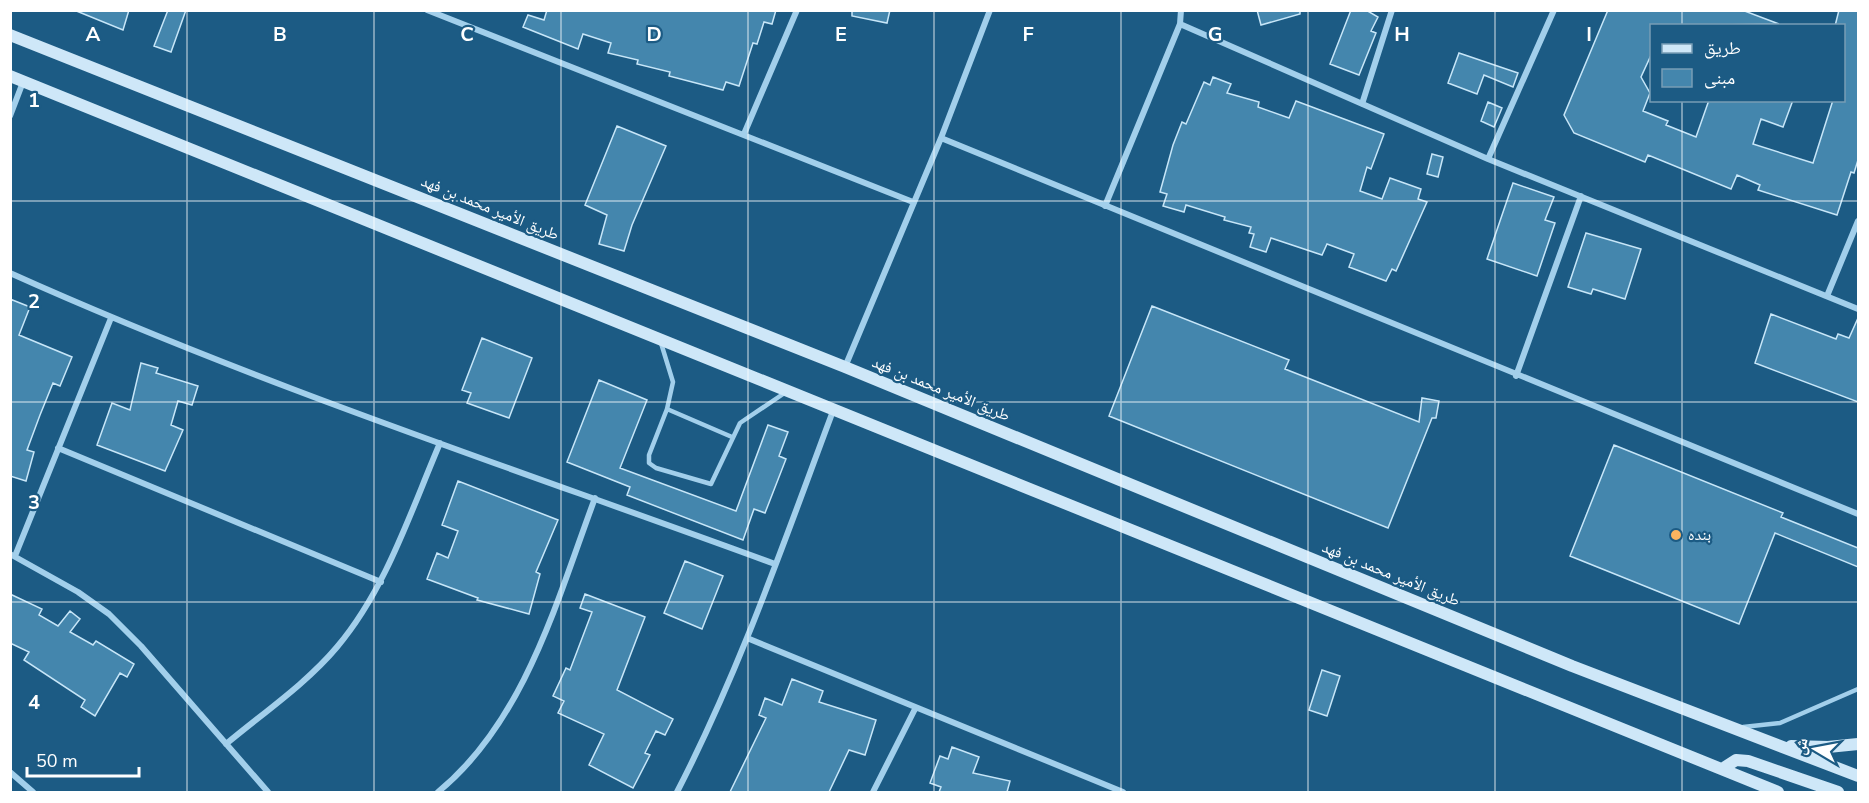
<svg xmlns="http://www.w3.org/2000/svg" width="1869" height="803" font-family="'Nunito Sans','Noto Naskh Arabic',sans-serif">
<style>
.building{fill:#4486ad;stroke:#c7e6f8;stroke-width:1.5}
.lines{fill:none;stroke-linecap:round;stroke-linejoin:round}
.lane{stroke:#a2cfeb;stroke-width:4.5}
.street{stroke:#a2cfeb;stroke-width:6}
.secondary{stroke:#cee7f8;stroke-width:12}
.grid{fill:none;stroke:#fff;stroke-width:1.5;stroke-opacity:0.55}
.poi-dot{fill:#fcb45f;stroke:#1c5b84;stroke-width:2}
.labels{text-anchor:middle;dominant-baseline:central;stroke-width:4.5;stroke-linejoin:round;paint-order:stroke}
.street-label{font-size:16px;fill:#fff;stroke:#1c5b84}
.poi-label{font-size:16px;fill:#fff;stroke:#1c5b84;text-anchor:start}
.grid-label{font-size:20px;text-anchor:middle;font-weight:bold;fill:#fff;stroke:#1c5b84;stroke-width:4.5;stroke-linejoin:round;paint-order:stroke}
</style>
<rect width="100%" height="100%" fill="#1c5b84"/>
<path class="building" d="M74,10H129L123,30Z
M168,10H186L171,52L154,46Z
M547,10H776L772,24L764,22L757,44L753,43L739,86L726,82L723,90L669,76L670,72L637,64L638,60L608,53L611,43L583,34L578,49L523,27L528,15L544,20Z
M852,10H890L887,23L852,16Z
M1257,10H1300V14L1261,25Z
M1351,10H1366L1378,17L1371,31L1376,33L1359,75L1330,64Z
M1608,10H1742L1779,24L1652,26V53L1641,77L1650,93L1643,111L1668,121L1666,125L1696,137L1709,100H1793L1783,127L1761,119L1753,144L1813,163L1833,100H1844V26H1835L1839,10H1858V160L1854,173L1851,172L1837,215L1758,190L1760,185L1737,175L1731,189L1648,155L1645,162L1574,133L1564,115Z
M1459,53L1518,73L1513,87L1484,75L1477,94L1448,83Z
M1213,77L1231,84L1227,93L1259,102L1258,107L1289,118L1296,101L1384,134L1371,169L1367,167L1360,191L1382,199L1390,178L1421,189L1418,199L1427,202L1396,271L1392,269L1386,281L1349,267L1354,254L1327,244L1322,255L1271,238L1266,252L1250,247L1254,234L1249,233L1251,227L1224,220L1225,217L1186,205L1184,212L1163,206L1167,194L1160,192L1173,145L1182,122L1186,124L1204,82L1210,85Z
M1488,102L1502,108L1494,127L1481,121Z
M617,126L666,146L632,225L624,251L599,244L607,215L585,205Z
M1432,154L1443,157L1438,177L1427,174Z
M1513,183L1554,197L1545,220L1555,223L1537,276L1487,259Z
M1586,233L1641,249L1625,299L1593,289L1591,294L1568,287Z
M10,299L30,307L19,335L72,357L60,386L53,383L40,415L27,450L34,452L26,481L10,476Z
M1152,306L1289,360L1285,369L1419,422L1422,398L1439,401L1436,418H1432L1388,528L1109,416Z
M1771,314L1836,339L1838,334L1849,338L1858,318V402L1755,363Z
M482,338L532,358L509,418L467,403L471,393L462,390Z
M141,363L158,368L156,373L198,386L192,405L178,401L171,425L183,430L165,471L97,445L112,403L130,410Z
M599,380L647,400L620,468L736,511L768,425L788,432L779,456L786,459L765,513L754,509L743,540L627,495L630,487L567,462Z
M1614,445L1783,513L1781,517L1858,548V567L1775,533L1739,624L1570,556Z
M458,481L558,520L536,572L540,574L529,614L477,600L478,598L427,579L437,553L448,558L458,531L442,525Z
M685,561L723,576L702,629L664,613Z
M10,594L42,609L39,615L58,626L70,611L80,619L70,632L93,645L96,641L134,664L127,677L120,673L95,716L81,707L85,700L24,660L29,652L10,643Z
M585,594L645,617L617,690L673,719L665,735L656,731L645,753L650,755L633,788L589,765L604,734L558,713L564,701L553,696L566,668L570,670L592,612L580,608Z
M1322,670L1340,676L1327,716L1309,710Z
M792,679L823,691L819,702L876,720L865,755L849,750L829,792H730L766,718L759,715L765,698L782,705Z
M952,747L979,757L973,773L1010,781L1007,792H939L941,787L930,783L940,756L948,759Z"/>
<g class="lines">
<path class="lane" d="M661,343L673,382L667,409L649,455V463L656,468L711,484L740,423L786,392
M667,409L732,437
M1743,727L1780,723L1858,689"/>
<path class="street" d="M427,10L913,202
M1180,24L1488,159L1858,309
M1362,104L1392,10
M10,116L23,82
M744,134L797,10
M941,138L1858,514
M1488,159L1554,10
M1105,206L1180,24L1181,10
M10,273C259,385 519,470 775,564
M1827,296L1858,221
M845,367L941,138L990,10
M1516,376L1581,196
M58,448L381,582
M10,554L78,592L109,614L141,646L268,792
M15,556L111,318
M747,638L1123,792
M226,744C263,713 306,684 337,647C386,589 410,513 440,443
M10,772L33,792
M438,792C525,721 557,600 595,498
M677,792C740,670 785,539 833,411
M873,792L915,709"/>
<path class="secondary" d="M10,35L845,367L1572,666L1858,776
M10,76L1778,792
M1791,746L1828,747L1858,744
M1722,769L1736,760L1748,761L1838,792"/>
</g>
<path class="grid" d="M187,10V792M374,10V792M561,10V792M748,10V792M934,10V792M1121,10V792M1308,10V792M1495,10V792M1682,10V26M1682,100V792M10,201H1858M10,402H1858M10,602H1858"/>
<circle class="poi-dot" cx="1676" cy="535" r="6"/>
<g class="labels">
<g class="street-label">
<text transform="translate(490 208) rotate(22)">طريق الأمير محمد بن فهد</text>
<text transform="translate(941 389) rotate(22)">طريق الأمير محمد بن فهد</text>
<text transform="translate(1391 574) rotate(22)">طريق الأمير محمد بن فهد</text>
</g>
<g class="poi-label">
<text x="1688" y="535">بنده</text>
</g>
</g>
<g class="grid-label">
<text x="93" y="41">A</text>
<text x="280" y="41">B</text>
<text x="467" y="41">C</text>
<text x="654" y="41">D</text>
<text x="841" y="41">E</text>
<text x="1028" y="41">F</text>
<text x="1215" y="41">G</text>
<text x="1402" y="41">H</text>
<text x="1589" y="41">I</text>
<text x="34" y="107">1</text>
<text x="34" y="308">2</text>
<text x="34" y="509">3</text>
<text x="34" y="709">4</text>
</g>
<rect width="1869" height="803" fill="none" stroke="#ffffff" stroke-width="24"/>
<rect x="1650" y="24" width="195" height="78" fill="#1c5b84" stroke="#779db5" stroke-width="1.5"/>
<rect x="1662" y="44" width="30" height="9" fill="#cee7f8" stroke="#779db5" stroke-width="1.5"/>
<text x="1704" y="54" font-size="18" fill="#ffffff">طريق</text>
<rect x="1662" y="69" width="30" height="18" fill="#4486ad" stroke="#779db5" stroke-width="1.5"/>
<text x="1704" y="84" font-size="18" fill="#ffffff">مبنى</text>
<g transform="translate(1815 749) rotate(280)" stroke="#1c5b84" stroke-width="4.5" paint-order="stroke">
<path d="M0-4.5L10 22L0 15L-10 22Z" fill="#ffffff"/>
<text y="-9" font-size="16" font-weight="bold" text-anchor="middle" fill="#ffffff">ش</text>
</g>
<path d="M27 767v9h112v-9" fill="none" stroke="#ffffff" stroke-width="3"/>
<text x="36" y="767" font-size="18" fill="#ffffff" stroke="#1c5b84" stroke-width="4.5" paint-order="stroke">50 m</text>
</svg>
